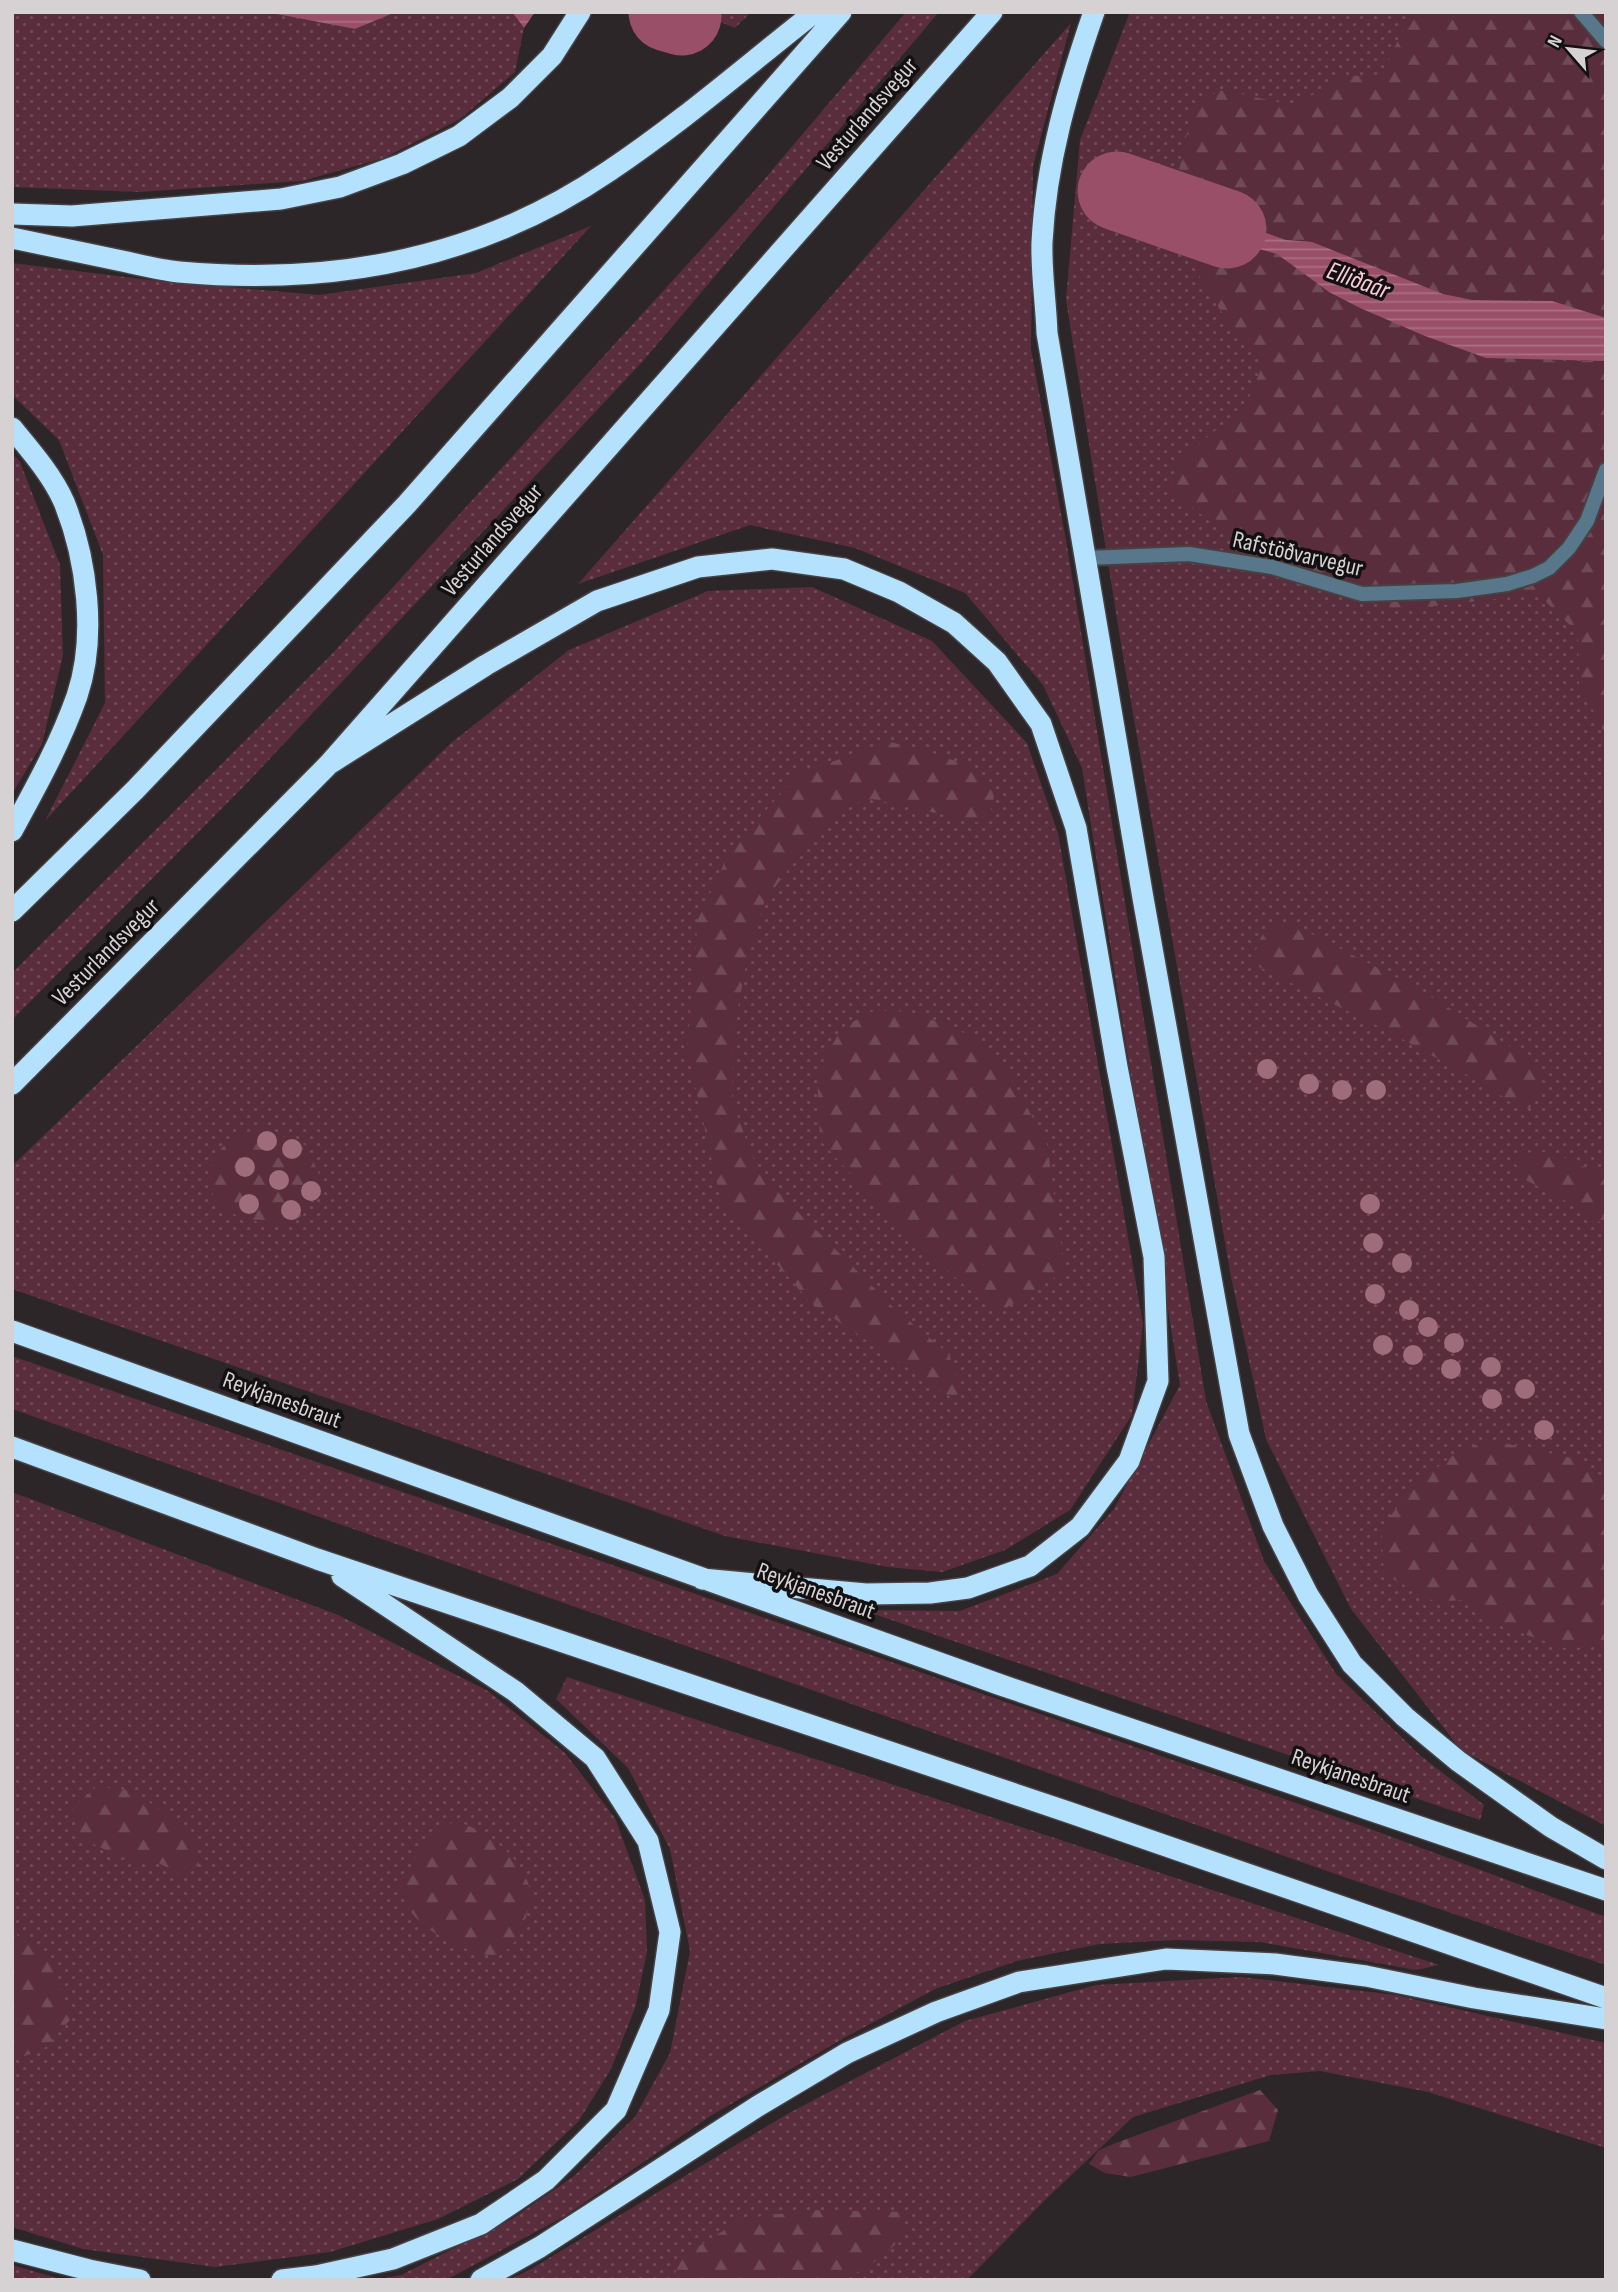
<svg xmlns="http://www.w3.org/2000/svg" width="1618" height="2292" font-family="'Sofia Sans Condensed',sans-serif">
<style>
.grass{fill:url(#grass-dots)}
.forest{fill:url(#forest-firs)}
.water{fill:url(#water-rules)}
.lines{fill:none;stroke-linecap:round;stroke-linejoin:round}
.river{stroke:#994f67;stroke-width:79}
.lane-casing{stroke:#484143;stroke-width:18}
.highway-casing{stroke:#484143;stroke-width:24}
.lane{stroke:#58778a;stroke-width:14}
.highway{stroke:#b4e1fe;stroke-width:21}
.tree{fill:#9e6c7b}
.labels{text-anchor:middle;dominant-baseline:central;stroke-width:7;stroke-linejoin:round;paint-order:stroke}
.street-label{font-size:24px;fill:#d6d1d2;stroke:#131011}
.water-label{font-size:26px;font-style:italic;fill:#faccd9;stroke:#131011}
</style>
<defs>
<pattern id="grass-dots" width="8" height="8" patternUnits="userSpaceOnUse" patternTransform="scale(1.75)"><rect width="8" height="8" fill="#5a2d3c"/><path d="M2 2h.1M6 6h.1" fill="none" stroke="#714a57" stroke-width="1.8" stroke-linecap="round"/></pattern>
<pattern id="forest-firs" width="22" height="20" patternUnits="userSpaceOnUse" patternTransform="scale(1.75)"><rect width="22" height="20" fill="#5a2d3c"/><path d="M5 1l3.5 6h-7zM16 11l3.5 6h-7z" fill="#714a57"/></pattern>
<pattern id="water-rules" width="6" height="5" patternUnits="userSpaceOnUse" patternTransform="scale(1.75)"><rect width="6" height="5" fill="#994f67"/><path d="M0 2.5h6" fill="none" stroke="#ab6f83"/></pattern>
</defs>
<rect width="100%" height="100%" fill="#2d2628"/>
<path class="grass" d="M12,12H266L355,29L396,12H512L524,28L515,72L460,119L384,158L302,181L139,192L12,187Z
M696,12H751L735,28Z
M906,12H939L643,361L248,782L12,1020V973L331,655L757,188Z
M1130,12H1606V1826L1461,1750L1351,1609L1266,1439L1231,1277L1122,650L1066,300L1080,140Z
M1071,23L1033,166L1031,349L1067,546L1206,1401L1264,1561L1336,1674L1421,1756L1484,1805L1480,1820L862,1610L960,1611L1057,1574L1114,1509L1180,1385L1082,768L1043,685L965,593L855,548L750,525L578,584Z
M591,226L45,821L105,703L103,555L59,440L12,395V263L150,280L319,295L476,273Z
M12,453L20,462L60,565L63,655L42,744L12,794Z
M812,587L932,641L1027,743L1058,833L1143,1324L1132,1415L1070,1510L1005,1550L942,1572L888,1567L725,1536L12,1289V1166L451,743L569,650L708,591Z
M12,1356L1365,1827L1606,1917V1965L1350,1879L12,1409Z
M12,1492L338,1615L488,1691L565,1753L615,1818L645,1900L647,1952L635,2008L611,2069L578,2122L518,2179L438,2219L330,2252L215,2267L83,2249L12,2227Z
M567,1677L1439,1965L1416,1970L1260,1942L1177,1940L1099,1944L1017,1961L935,1989L844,2038L712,2115L565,2216L446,2280H374L401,2275L512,2219L574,2176L635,2117L670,2053L690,1951L670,1849L628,1768L556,1699Z
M1241,1977L1396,1995L1606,2043V2148L1428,2092L1320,2071L1271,2075L1133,2117L1048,2197L967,2280H509L531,2269L789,2113L965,2021L1096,1985Z
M12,2265L64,2280H12Z"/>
<path class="forest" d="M1412,12H1606V318L1517,299L1472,300L1443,294L1312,242L1286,240L1266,233L1205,193L1176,185L1193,104L1222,90L1296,106L1343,75L1380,77Z
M1179,242L1200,253L1219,257L1259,249L1277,254L1301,270L1552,361H1606V736L1579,683L1578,633L1538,594L1400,610L1291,583L1170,491L1178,463L1212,433L1243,411L1263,365L1220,310Z
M890,742L930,752L967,765L993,789L994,805L981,823L872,799L845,806L816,834L765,900L747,959L733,1035L732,1102L759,1173L897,1311L949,1354L957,1376L958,1402L811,1303L721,1201L687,1050L698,919L730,851L799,773Z
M1288,922L1417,988L1538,1064C1541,1085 1543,1091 1529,1109L1516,1106L1489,1087L1384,1029L1253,964C1259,936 1260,930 1288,922Z
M895,1010L950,1025L984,1045L1014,1083L1047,1144L1065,1271L998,1313L911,1241L820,1140L817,1072L842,1028L870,1012Z
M264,1129L305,1145L323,1182C308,1221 288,1232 248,1219C236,1215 227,1213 219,1204C199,1180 216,1142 243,1133C249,1131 257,1130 264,1129Z
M1532,1151L1554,1153L1606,1177V1226L1575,1206L1524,1179L1514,1161Z
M1490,1440L1576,1459L1606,1479V1644L1568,1649L1498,1625L1461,1600L1435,1602L1384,1574L1381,1528L1415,1485L1456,1453Z
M96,1787L132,1790L191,1832L199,1865L181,1875L153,1860L130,1861L80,1838L72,1809Z
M455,1821C487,1830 524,1858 531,1893C532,1901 527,1912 525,1920C520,1938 512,1948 497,1957C466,1952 427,1935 408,1908C405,1902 403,1893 401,1887C414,1858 426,1836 455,1821Z
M12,1931L54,1964L70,2020L41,2052L12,2058Z
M1260,2090L1278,2110L1269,2141L1131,2177L1105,2173L1089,2164L1098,2151L1113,2144Z
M809,2210L903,2212L902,2238L882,2257L845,2280H673L680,2258L742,2219Z"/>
<path class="water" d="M266,12H396L355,29Z
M512,12H535L524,28Z
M1132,179H1153L1205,193L1266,233L1286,240L1312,242L1443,294L1472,300L1552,301L1606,318V361L1486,358L1425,336L1360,308L1329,292L1277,254L1259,249L1219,257L1200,253L1178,242L1123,201L1124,193Z"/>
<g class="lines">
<path class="river" d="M668,12L682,16
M1117,191L1227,229"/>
<defs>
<path id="lane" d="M1581,12L1606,41
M1086,558L1189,554L1272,567L1362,594L1457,591L1507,584L1533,576L1549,568L1569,548L1587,521L1606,470"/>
<path id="highway" d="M1094,12C1068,87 1046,162 1042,242C1041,272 1046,303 1047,333L1143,898L1239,1434L1273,1526L1308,1595L1352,1664L1405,1717L1458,1761L1551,1827L1606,1859
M12,214L72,216L281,199L340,187L402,164L459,136L510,98L552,56L580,12
M12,238C49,246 85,253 122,261C140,265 160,270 179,272C332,286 480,259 609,171C681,123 746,66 815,12
M12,428C31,451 52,475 64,502C87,559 97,637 77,696C60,744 36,787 12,831
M329,764L486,665L597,601L698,567L772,559L844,569L899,592L954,623L997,662L1041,724L1076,828L1117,1067L1154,1257L1158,1381L1129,1461L1080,1527L1030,1566L968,1588L930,1593L866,1594L702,1579
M12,911L135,790L407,504L841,12
M12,1084L329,764L992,12
M12,1331L1001,1685L1606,1890
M12,1447L317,1559L1068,1812L1606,1998
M12,2250L89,2270L140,2280
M282,2280L316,2276L393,2259L481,2224L546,2180L616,2110L659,2010L670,1932L648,1841L595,1758L516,1692L342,1576
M481,2280L540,2247L758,2106L847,2053L936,2012L1019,1982L1166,1959L1275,1964L1366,1976L1474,1998L1606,2019"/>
</defs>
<use href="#lane" class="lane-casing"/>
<use href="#highway" class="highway-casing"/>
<use href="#lane" class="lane"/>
<use href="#highway" class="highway"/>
</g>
<g class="tree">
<circle cx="1267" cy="1069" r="10"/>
<circle cx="1309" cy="1084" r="10"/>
<circle cx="1342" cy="1090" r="10"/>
<circle cx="1376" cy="1090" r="10"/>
<circle cx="267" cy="1141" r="10"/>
<circle cx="292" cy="1149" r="10"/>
<circle cx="245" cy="1167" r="10"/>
<circle cx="279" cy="1180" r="10"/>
<circle cx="311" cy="1191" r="10"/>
<circle cx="249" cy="1204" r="10"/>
<circle cx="1370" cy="1204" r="10"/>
<circle cx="291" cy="1210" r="10"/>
<circle cx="1373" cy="1243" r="10"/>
<circle cx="1402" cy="1263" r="10"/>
<circle cx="1375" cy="1294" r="10"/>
<circle cx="1409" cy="1310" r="10"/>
<circle cx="1428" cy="1327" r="10"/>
<circle cx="1454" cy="1343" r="10"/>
<circle cx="1383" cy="1345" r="10"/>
<circle cx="1413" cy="1355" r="10"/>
<circle cx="1491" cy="1367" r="10"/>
<circle cx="1451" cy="1369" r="10"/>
<circle cx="1525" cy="1389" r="10"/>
<circle cx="1492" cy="1399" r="10"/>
<circle cx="1544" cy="1430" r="10"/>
</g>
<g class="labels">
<g class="street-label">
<text transform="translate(867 114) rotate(-49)">Vesturlandsvegur</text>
<text transform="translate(492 540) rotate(-49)">Vesturlandsvegur</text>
<text transform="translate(1298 554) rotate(13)">Rafstöðvarvegur</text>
<text transform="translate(106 952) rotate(-45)">Vesturlandsvegur</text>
<text transform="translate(282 1400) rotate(20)">Reykjanesbraut</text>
<text transform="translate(816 1591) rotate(20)">Reykjanesbraut</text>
<text transform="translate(1351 1776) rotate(19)">Reykjanesbraut</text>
</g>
<g class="water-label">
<text transform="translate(1358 281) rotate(20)">Elliðaár</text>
</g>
</g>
<rect width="1618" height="2292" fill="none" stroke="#d6d1d2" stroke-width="28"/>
<g transform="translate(1569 49) rotate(298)" stroke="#131011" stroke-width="5" paint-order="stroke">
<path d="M0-5L12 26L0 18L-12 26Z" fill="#d6d1d2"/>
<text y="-10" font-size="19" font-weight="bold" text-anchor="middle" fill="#d6d1d2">N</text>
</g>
</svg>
